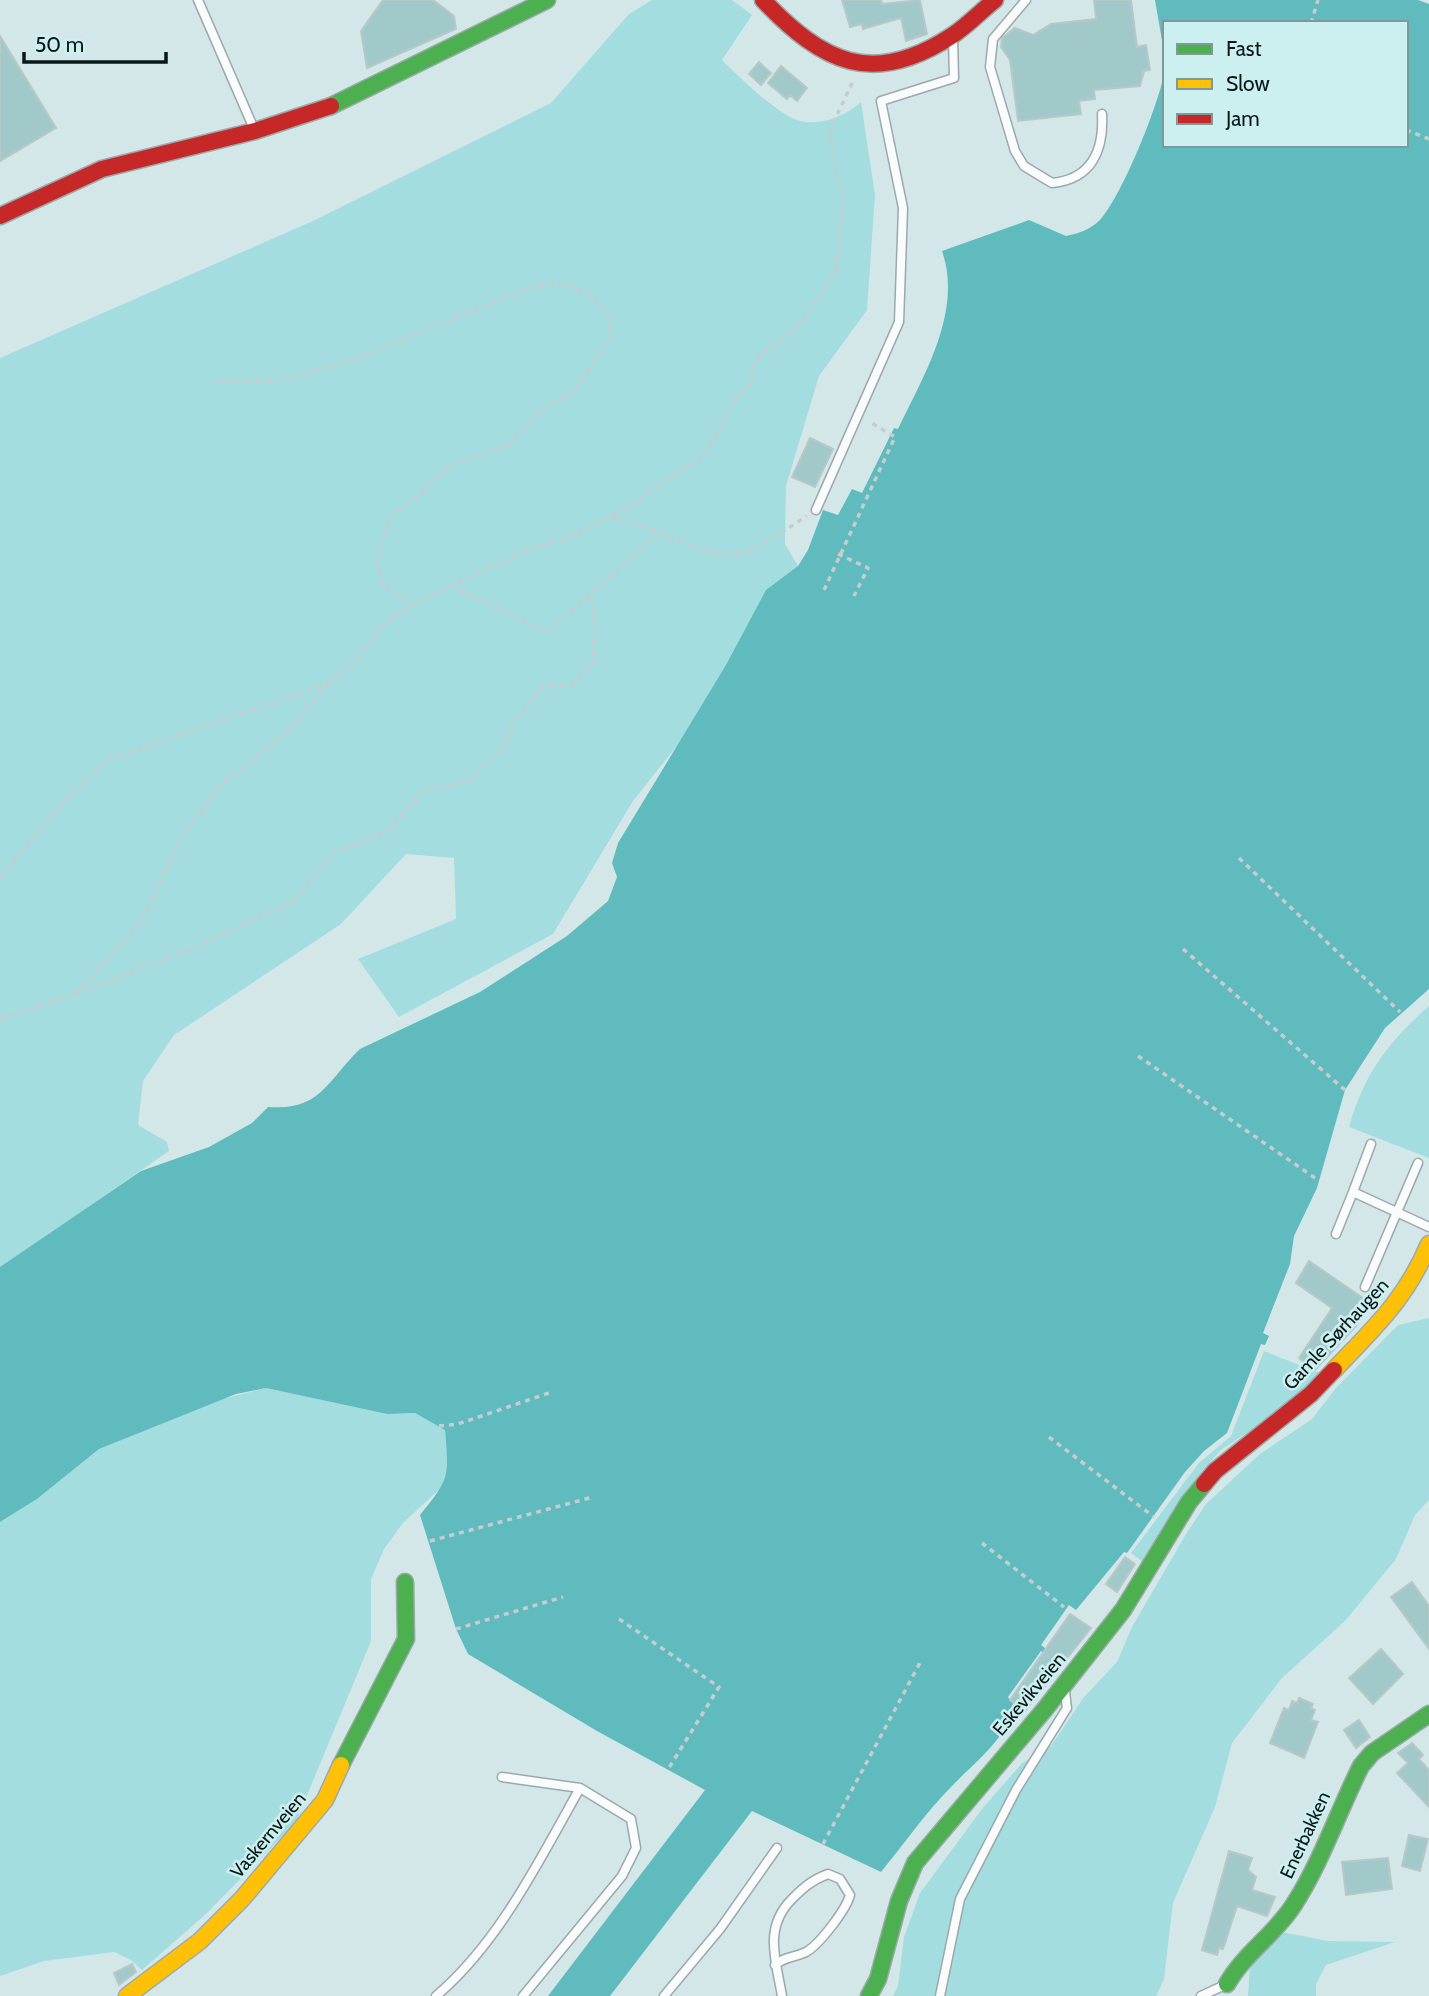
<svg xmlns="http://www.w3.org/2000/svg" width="1429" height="1996" font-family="Cabin,sans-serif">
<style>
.green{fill:#a4dddf}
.water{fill:#60bbbe}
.building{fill:#a1c9ca;stroke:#b8c8c9;stroke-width:2}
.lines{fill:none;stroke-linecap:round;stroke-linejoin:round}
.lane-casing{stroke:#9ba9aa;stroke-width:11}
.fast-casing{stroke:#9ba9aa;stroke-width:19}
.slow-casing{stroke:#9ba9aa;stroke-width:19}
.jam-casing{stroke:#9ba9aa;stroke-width:19}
.path{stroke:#c7cdce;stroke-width:3.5;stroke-dasharray:5 5;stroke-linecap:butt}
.lane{stroke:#f9fbfc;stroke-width:8}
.fast{stroke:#4caf50;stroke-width:16}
.slow{stroke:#ffc107;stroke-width:16}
.jam{stroke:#c62828;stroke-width:16}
.labels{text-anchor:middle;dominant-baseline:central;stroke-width:5;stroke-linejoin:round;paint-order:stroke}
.street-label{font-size:19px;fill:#0a1717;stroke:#cceff0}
</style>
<rect width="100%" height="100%" fill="#d4e7e8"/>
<path class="green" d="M652,0H732L752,15L722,60C737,75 780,117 800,121C820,126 846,116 861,102L875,195L867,310L819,376L786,486L785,544L798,566L683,738L633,801L553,934L399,1017L358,959L456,919L454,858L406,854L341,924L174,1035L143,1081L138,1125L167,1142L169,1151L0,1268V358L313,221L551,103L629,14Z
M1429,1006V1158L1349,1127C1364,1074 1388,1042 1429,1006Z
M1429,1318V1500L1415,1515L1396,1559L1345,1621L1282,1678L1232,1743L1215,1807L1173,1903L1164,1979L1156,1996H893L898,1986L904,1937L920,1893L982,1809L1022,1763L1051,1746L1084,1697L1117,1662L1132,1627L1186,1534L1206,1504L1260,1454L1312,1419L1336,1388L1398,1325Z
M1264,1351L1322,1374L1276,1414L1221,1450L1201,1472L1143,1562L1131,1553L1199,1463L1231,1436Z
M266,1388L387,1414L415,1413L445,1429L449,1472L443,1486L403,1523L384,1549L371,1579V1641L296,1822L206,1914L142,1970L131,1960L114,1952L44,1961L0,1976V1522L37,1499L99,1449L211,1402Z
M1282,1932L1328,1941L1395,1942L1326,1965L1316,1984V1996H1248L1250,1964Z"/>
<path class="water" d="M1155,0H1418L1429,4V989L1385,1028L1345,1090L1317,1188L1294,1236L1290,1264L1263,1333L1269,1336L1265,1345L1261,1344L1227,1433L1204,1451L1185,1472L1127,1553L1124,1552L1076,1610L1069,1605L1041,1645L1051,1653L1049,1656L1041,1651L1008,1697L1015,1706C1004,1741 976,1761 951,1787C926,1812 904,1844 881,1872L752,1811L610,1996H548L705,1790L597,1731L468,1654L456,1629L420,1515C450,1478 449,1477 445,1430L415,1413L387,1414L266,1388L236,1394L99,1449L37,1499L0,1522V1267L141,1171L209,1147L252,1123L268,1107C322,1111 327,1080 360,1049L480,992L567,936L608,901L617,877L612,863L618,843L726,665L766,590L798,566L808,550L823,510L838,515L852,489L862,493L894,428L898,429C924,375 963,311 942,251L1029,220L1066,236C1080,233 1089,230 1100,220C1122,196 1160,102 1165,69V145H1406V23H1165V58Z"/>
<path class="building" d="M383,0H433L454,16L456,29L367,68L361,31Z
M842,0H881L882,4L920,0L927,34L906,41L901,18L863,29L862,24L850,27Z
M1094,0H1131L1137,47L1146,45L1150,70L1144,71L1140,86L1094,90L1095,99L1079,101L1081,114L1018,121L1010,60L1001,47L1002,38L1015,28L1033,35L1051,24L1096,19Z
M0,36L56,128L0,161Z
M759,62L771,73L761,85L749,74Z
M781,66L807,88L797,101L790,95L787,99L768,83Z
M810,438L833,449L815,487L792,477Z
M1309,1261L1363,1298L1353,1322L1357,1325L1315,1370L1299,1358L1332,1308L1296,1283Z
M1125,1557L1135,1564L1117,1592L1106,1584Z
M1412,1582L1429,1606V1649L1391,1597Z
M1070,1614L1091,1628L1025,1711L1010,1700Z
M1381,1649L1403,1674L1373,1704L1349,1678Z
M1299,1698L1313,1704L1311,1708L1315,1710L1311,1720L1318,1722L1304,1758L1270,1743L1284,1708L1289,1710L1292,1701L1297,1703Z
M1359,1720L1370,1737L1356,1748L1344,1730Z
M1412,1743L1423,1755L1419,1759L1429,1770V1807L1397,1773L1408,1763L1398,1753Z
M1409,1835L1428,1839L1420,1871L1402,1866Z
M1229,1851L1252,1858L1248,1870L1256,1877L1252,1890L1275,1897L1267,1916L1237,1906L1223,1949L1219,1948L1217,1955L1202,1950Z
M1388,1858L1392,1889L1346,1895L1342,1862Z
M132,1964L136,1972L119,1985L114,1973Z"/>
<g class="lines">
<defs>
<path id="lane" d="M198,0L254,129
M1026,0L993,39L990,67L1015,151L1024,166L1052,183C1092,179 1104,150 1102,114
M816,510L899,322L903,208L881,101L954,78L953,39
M1371,1144L1353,1192L1429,1227
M1336,1234L1353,1192
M1365,1287L1418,1163
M502,1777L580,1788L631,1819L636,1848L622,1876L523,1996
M775,1965C785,1956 794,1958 806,1952C819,1945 846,1910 850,1895L840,1879L828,1874C812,1880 804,1887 792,1899C763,1928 776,1960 782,1996
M436,1996C499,1943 540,1859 580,1788
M664,1996L720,1929L777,1848
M940,1996L960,1899L1016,1790L1067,1708L1065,1692
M1201,1996L1227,1984"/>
<path id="fast" d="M331,106L547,0
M341,1765L406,1639L405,1582
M1227,1984C1244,1954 1274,1935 1293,1906C1321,1863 1338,1812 1361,1766L1372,1753L1429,1714
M869,1996L878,1979L899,1901L915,1863L1045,1709L1123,1610L1189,1502L1204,1484"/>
<path id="slow" d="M1334,1370C1374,1328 1406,1299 1429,1244
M127,1996L200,1941L242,1899L325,1800L341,1765"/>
<path id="jam" d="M763,0C823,63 873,88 953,35C968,25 981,11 995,0
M0,216L102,169L255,131L331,106
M1204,1484L1215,1471L1311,1394L1334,1370"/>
</defs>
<use href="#lane" class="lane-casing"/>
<use href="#fast" class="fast-casing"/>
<use href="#slow" class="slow-casing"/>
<use href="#jam" class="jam-casing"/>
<path class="path" d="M1311,23L1318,0
M1406,130L1429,139
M216,381H268L309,373L360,357L526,289L556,282L587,292L609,318L610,338L573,392L540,411L508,445L454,464L389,519L377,562L382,585L413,604
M612,516L660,532
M838,554L868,568L854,596
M450,585L547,633L660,532C732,569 743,558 807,516
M824,590L895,437L870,422
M1239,858L1400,1012
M0,877C37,838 68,788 112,758L328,684L356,661L380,628L413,604L530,549L577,534L634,504L669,477L704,457L735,400L750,384L756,360L799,326L830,281L837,267L843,201L830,138L831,128L853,81
M1183,949L1345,1090
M74,995L193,948L294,901L334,852L386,833L424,790L469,781L505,745L511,726L542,687L572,684L593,663L595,624L591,595
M0,1018L74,995L141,923L182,837L221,785L287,732L327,685
M1138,1056L1318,1180
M439,1426L458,1424L549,1393
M1049,1437L1154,1517
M430,1541L593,1497
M982,1543L1064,1607
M619,1619L719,1687L667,1771
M456,1629L563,1597
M823,1844L922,1659"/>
<use href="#lane" class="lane"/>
<use href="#fast" class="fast"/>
<use href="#slow" class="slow"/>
<use href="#jam" class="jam"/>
</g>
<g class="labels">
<g class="street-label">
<text transform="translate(1336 1334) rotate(-47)">Gamle Sørhaugen</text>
<text transform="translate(1029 1694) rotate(-50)">Eskevikveien</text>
<text transform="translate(268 1835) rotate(-50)">Vaskernveien</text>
<text transform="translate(1305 1835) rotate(-65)">Enerbakken</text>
</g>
</g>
<rect x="1163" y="21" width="245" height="126" fill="#cceff0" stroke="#7e9999" stroke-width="2"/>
<rect x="1177" y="44" width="35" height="10" fill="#4caf50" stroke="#7e9999" stroke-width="2"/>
<text x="1226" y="56" font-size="21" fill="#0a1717">Fast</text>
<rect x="1177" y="79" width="35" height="10" fill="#ffc107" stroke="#7e9999" stroke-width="2"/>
<text x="1226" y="91" font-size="21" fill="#0a1717">Slow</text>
<rect x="1177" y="114" width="35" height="10" fill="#c62828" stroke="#7e9999" stroke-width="2"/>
<text x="1226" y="126" font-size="21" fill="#0a1717">Jam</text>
<path d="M24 52v10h142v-10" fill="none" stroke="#0a1717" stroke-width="3.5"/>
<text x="35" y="52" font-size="21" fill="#0a1717" stroke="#cceff0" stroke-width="5" paint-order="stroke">50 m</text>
</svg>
